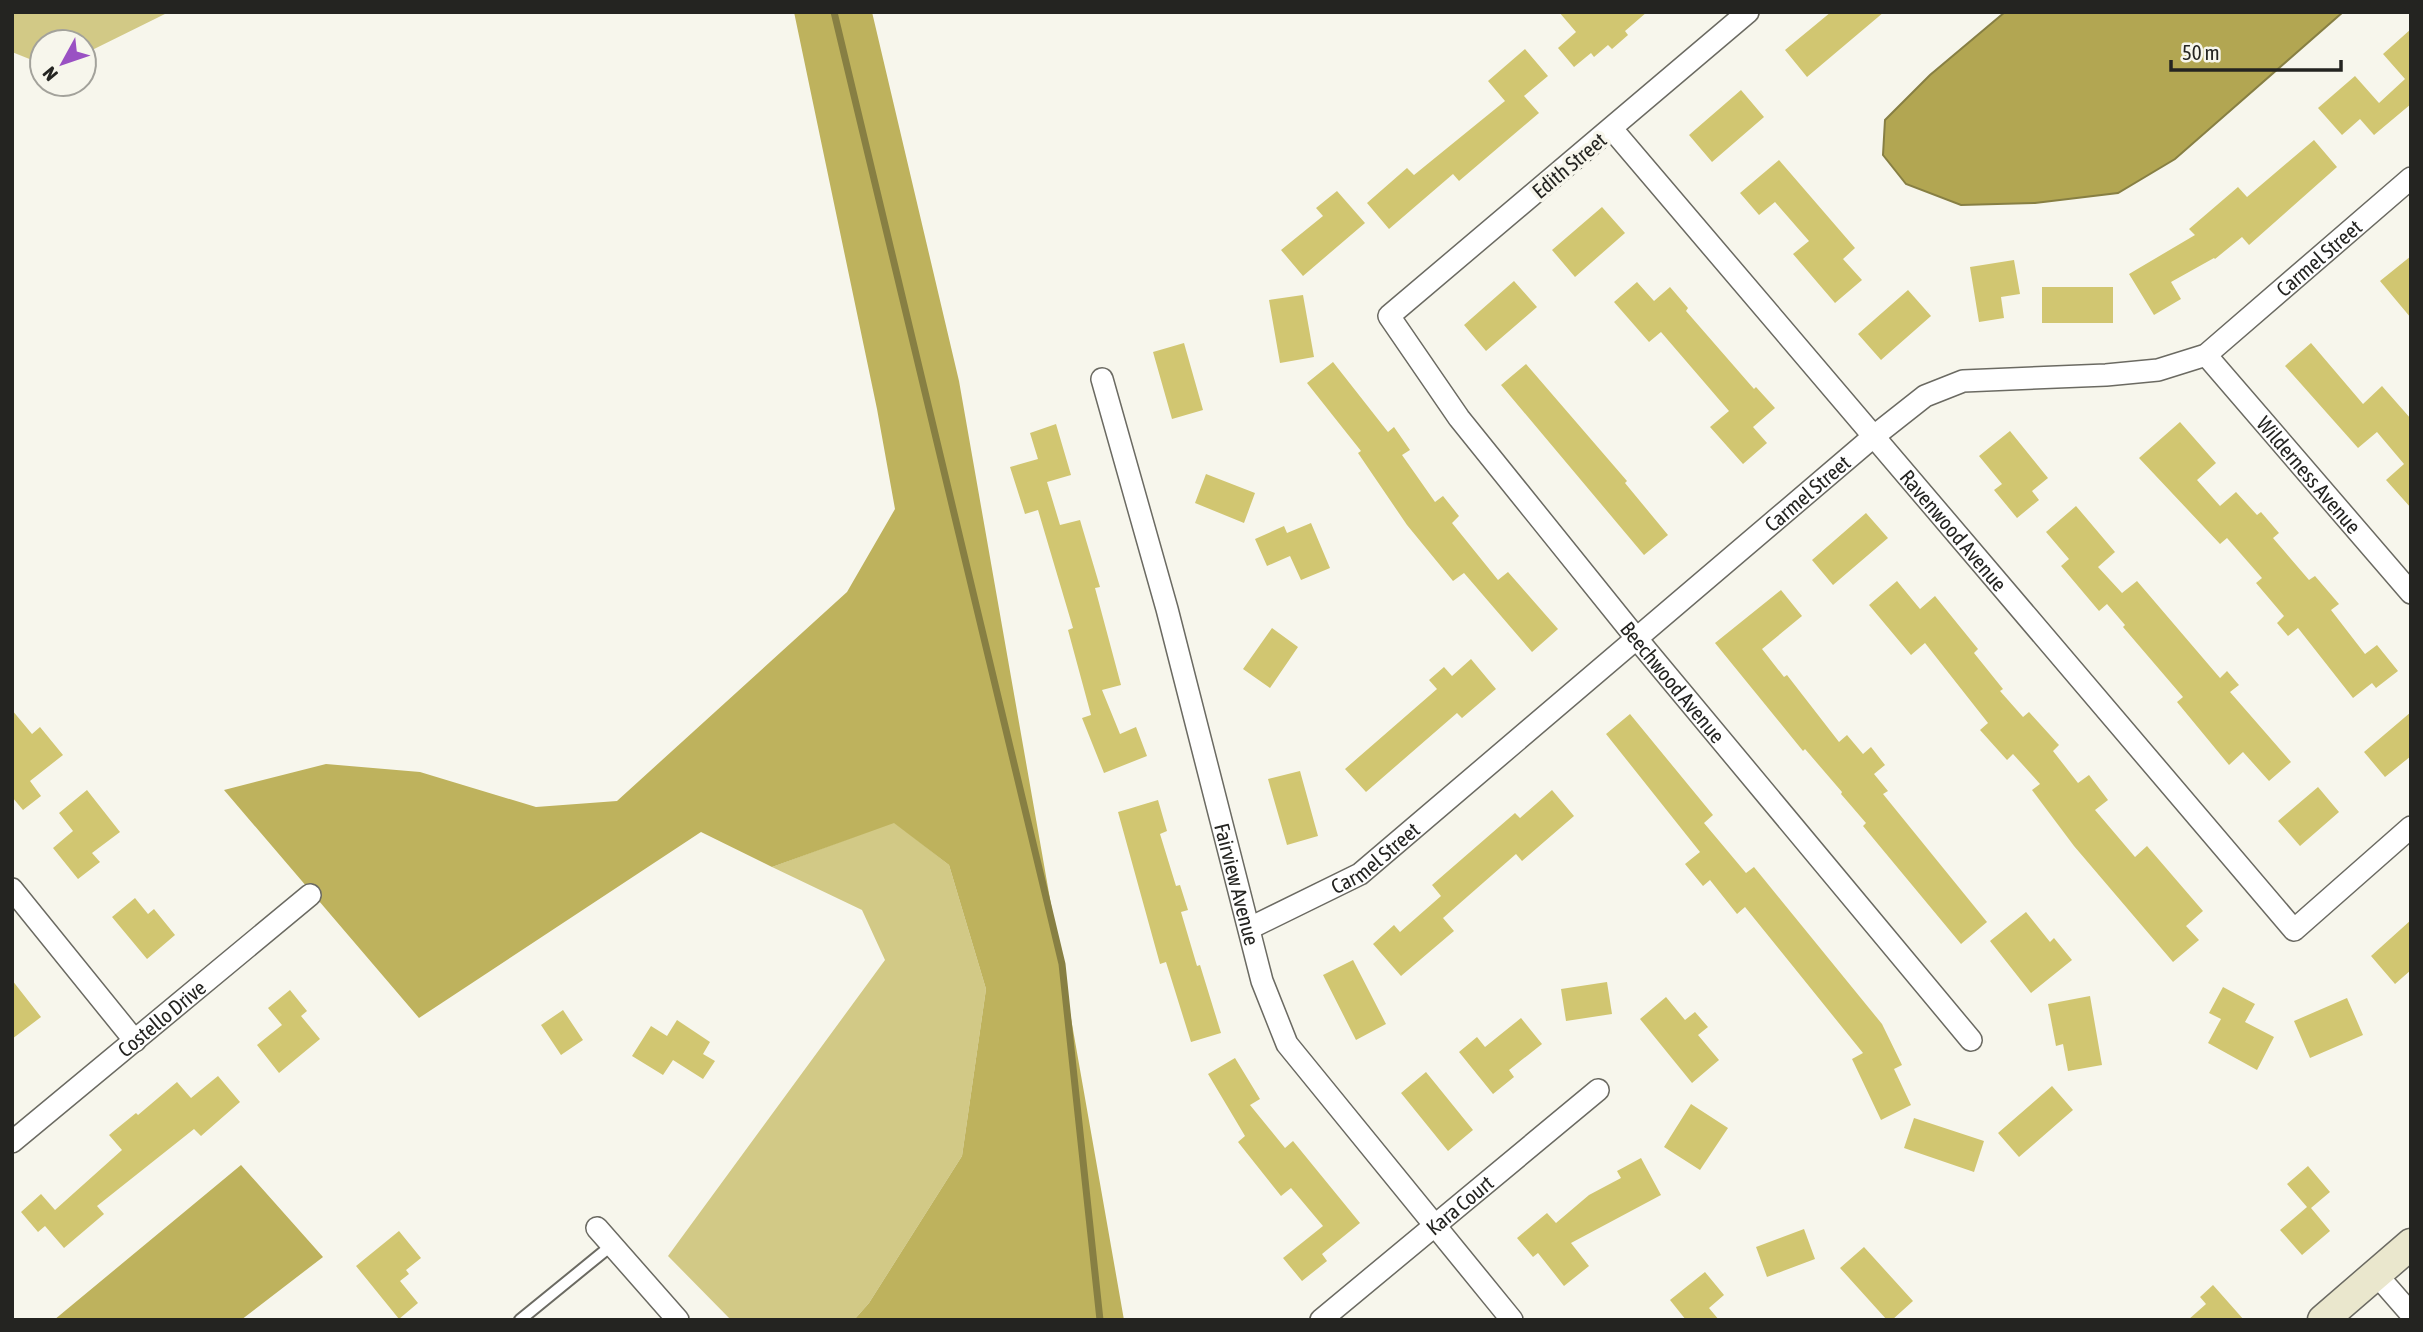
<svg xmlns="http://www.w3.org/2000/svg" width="2423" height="1332" font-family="'Asap Condensed',sans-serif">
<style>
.green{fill:#d2c986}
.forest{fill:#beb25d}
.water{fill:#b2a652;stroke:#877f43;stroke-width:2}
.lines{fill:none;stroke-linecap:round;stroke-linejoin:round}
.stream{stroke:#877f43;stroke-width:7}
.building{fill:#d1c671}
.lane-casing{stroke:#6b6a62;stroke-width:14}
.street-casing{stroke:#6b6a62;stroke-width:24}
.secondary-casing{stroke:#6b6a62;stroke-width:33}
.lane{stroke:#fff;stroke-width:10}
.street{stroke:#fff;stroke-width:21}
.secondary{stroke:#eae7cd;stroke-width:30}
.labels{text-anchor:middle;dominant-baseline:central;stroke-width:7;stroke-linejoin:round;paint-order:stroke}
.street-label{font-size:21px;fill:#242421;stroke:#f7f6ec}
</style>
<rect width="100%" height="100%" fill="#f7f6ec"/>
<path class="green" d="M12,12H169L84,54V42H42V64L12,52Z
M894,822L949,865L986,989L962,1156L869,1303L854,1320H731L668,1256L885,960L862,910L772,867Z"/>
<path class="forest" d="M794,12H872L959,381L1124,1320H854L869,1303L962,1156L986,989L949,865L894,823L772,867L701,832L419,1018L224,790L326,764L420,772L536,807L617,801L847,592L895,509L877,409Z
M241,1165L323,1257L241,1320H54Z"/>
<path class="water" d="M2005,12H2343L2175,159L2118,193L2035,203L1961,205L1906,184L1883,155L1885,120L1930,75Z"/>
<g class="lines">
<path class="stream" d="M834,12L1062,964L1100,1320"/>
</g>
<path class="building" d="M1559,12H1647L1625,31L1628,35L1612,49L1608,45L1594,57L1591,53L1574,67L1558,48L1576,32Z
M1831,12H1884L1807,77L1785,50Z
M2411,29V104L2374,135L2360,119L2342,135L2318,108L2355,76L2379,103L2405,79L2383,54Z
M1525,49L1548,76L1524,96L1539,113L1459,181L1453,174L1389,229L1367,203L1407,168L1414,175L1505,101L1488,81Z
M1741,90L1764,117L1712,162L1689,135Z
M2314,140L2337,167L2249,245L2242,237L2215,259L2214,258L2171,282L2181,299L2154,315L2129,274L2195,235L2189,229L2238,187L2247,197Z
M1779,160L1855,248L1843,259L1862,280L1835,303L1793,254L1809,241L1775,202L1759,215L1740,193Z
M1337,191L1365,223L1303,276L1281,250L1323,216L1316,208Z
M1602,207L1625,233L1575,277L1552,250Z
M2411,256V318L2380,281Z
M2014,260L2020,294L2001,297L2004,318L1979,322L1970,267Z
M1514,281L1537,307L1486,351L1464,325Z
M1637,282L1654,301L1670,287L1688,308L1686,311L1754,389L1756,387L1775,408L1753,427L1767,443L1743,464L1710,427L1729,411L1661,332L1649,342L1614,302Z
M2042,287H2113V323H2042Z
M1908,290L1931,316L1881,360L1858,334Z
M1303,295L1314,357L1280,363L1269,300Z
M1184,343L1203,410L1172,419L1153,352Z
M2311,343L2363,404L2382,386L2411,419V508L2386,480L2404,464L2377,432L2358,448L2285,366Z
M1333,362L1388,432L1394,427L1410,450L1402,455L1435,502L1443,496L1459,516L1452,523L1498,580L1508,572L1558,629L1532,652L1464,573L1453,581L1407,525L1358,453L1361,451L1307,383Z
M1526,364L1627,481L1625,483L1668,535L1644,555L1501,385Z
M2180,422L2216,463L2197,480L2220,506L2236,492L2257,515L2261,512L2279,533L2273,538L2309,580L2315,576L2339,604L2331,610L2365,654L2377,645L2398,671L2376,688L2372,683L2353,698L2298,628L2288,636L2277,623L2284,616L2256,583L2262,578L2227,538L2220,544L2139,458Z
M1056,424L1071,475L1047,482L1060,525L1080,520L1100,587L1095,588L1121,685L1102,690L1120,734L1136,727L1147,756L1104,773L1082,718L1091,715L1068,630L1073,628L1038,510L1025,514L1010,467L1038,459L1030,433Z
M2010,431L2048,478L2032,491L2039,500L2017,518L1994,490L2002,484L1979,456Z
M1206,474L1255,493L1244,523L1195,503Z
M2076,506L2115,552L2098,567L2122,593L2137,581L2220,678L2227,671L2239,685L2230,692L2291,762L2269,781L2243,752L2229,765L2177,702L2183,697L2123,627L2125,625L2107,604L2099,611L2061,566L2069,559L2046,532Z
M1866,513L1888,538L1833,585L1812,560Z
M1311,523L1330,568L1301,580L1290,556L1267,566L1255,539L1284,526L1287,533Z
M1897,581L1920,609L1935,596L1978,649L1974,653L2003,689L2000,691L2023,717L2029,712L2059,745L2053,751L2078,783L2089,775L2108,800L2095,810L2135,857L2147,846L2203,911L2186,926L2199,940L2173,962L2074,846L2032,790L2040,784L2013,754L2007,760L1980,730L1988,723L1925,643L1911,655L1869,605Z
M1781,590L1802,616L1762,649L1784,677L1787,675L1839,742L1847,735L1863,754L1871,747L1885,765L1874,774L1888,791L1883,794L1987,922L1961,944L1863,826L1866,823L1841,794L1842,792L1805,749L1803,751L1715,643Z
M1272,628L1298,647L1270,688L1243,669Z
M1471,659L1496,689L1462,718L1457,713L1366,792L1345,769L1437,689L1429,680L1444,667L1452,676Z
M12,710L32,734L40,727L63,755L30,781L41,796L23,810L12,797Z
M2411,712V756L2385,777L2364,752Z
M1630,714L1713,815L1704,823L1746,873L1754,867L1882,1024L1902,1065L1894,1069L1911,1105L1881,1120L1852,1059L1863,1053L1745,907L1737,914L1710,880L1703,886L1685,864L1700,852L1606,734Z
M1300,771L1318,836L1287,845L1268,779Z
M2318,787L2339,812L2300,846L2278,821Z
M87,790L120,832L92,853L100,862L78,879L53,848L73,831L59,813Z
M1552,790L1574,816L1522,861L1516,854L1443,918L1454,931L1401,976L1373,944L1394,925L1400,932L1441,896L1432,885L1515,813L1520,818Z
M1158,800L1167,831L1160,834L1176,886L1180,885L1188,910L1181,912L1197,966L1200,965L1221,1033L1191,1042L1166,962L1160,964L1118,812Z
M135,898L148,914L154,909L175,935L147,959L112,917Z
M2026,912L2050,942L2054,938L2072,960L2031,993L1990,941Z
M2411,920V970L2395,984L2371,956Z
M1353,960L1386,1024L1356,1040L1323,975Z
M12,980L41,1017L12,1039Z
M1607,982L1612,1014L1566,1021L1561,989Z
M2223,987L2255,1004L2245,1022L2274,1037L2257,1070L2208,1043L2221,1019L2209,1013Z
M290,990L307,1011L301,1016L320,1039L279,1073L257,1045L282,1025L268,1008Z
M2090,996L2102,1065L2068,1071L2063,1044L2056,1046L2048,1004Z
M1666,997L1685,1020L1695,1012L1708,1027L1698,1035L1719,1060L1692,1083L1640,1019Z
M2347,998L2363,1035L2310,1058L2294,1021Z
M563,1010L583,1040L561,1055L541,1025Z
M1521,1018L1542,1044L1509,1070L1514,1077L1493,1094L1459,1052L1477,1037L1485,1047Z
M677,1020L710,1042L703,1054L715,1061L703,1079L673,1060L663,1075L632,1056L651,1026L667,1036Z
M1235,1058L1260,1099L1250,1105L1285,1148L1293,1141L1360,1223L1322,1254L1327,1261L1302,1281L1283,1258L1323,1226L1291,1188L1281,1196L1238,1142L1245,1136L1208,1074Z
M1426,1072L1473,1130L1448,1151L1401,1093Z
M218,1076L240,1102L201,1136L194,1129L97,1206L104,1214L64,1248L45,1226L38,1232L21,1212L41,1194L55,1210L122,1150L109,1135L136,1113L138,1115L177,1082L191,1098Z
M2052,1086L2073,1110L2019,1157L1998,1133Z
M1691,1104L1728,1128L1700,1170L1664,1147Z
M1914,1118L1984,1141L1974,1172L1904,1148Z
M1641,1158L1661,1195L1571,1243L1589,1266L1564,1286L1538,1253L1533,1257L1517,1238L1547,1213L1556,1223L1589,1195L1621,1178L1617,1171Z
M2308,1166L2330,1192L2311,1208L2330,1231L2302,1255L2280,1230L2307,1207L2287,1184Z
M1804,1229L1815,1259L1767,1277L1756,1247Z
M399,1231L421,1258L406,1270L409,1274L400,1281L418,1303L399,1319L356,1266Z
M1864,1247L1913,1301L1892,1320H1887L1840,1268Z
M1705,1272L1724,1295L1709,1308L1719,1320H1686L1670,1300Z
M2213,1285L2244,1320H2188L2206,1304L2200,1297Z"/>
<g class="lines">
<defs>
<path id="lane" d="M520,1320L612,1245"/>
<g id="street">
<path id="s1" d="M1748,12L1389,316L1459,418L1637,639L1971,1040"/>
<path id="s2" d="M1612,129L2294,930L2411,827"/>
<path id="s3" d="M2206,355L2411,593"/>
<path id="s4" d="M1102,379L1167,609L1262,981L1287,1044L1512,1320"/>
<path d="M12,889L135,1041"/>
<path id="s5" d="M1250,928L1360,874L1873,437L1925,396L1963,381L2106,375L2158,370L2206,355L2411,178"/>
<path id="s6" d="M12,1142L310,895"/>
<path d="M597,1228L678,1320"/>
<path d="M2376,1274L2411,1314"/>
<path id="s7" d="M1321,1320L1598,1090"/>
</g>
<path id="secondary" d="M2323,1320L2411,1244"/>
</defs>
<use href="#lane" class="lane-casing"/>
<use href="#street" class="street-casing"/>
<use href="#secondary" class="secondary-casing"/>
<use href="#lane" class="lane"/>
<use href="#street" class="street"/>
<use href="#secondary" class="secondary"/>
</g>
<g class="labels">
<g class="street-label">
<text transform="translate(1569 165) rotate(-40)">Edith Street</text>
<text stroke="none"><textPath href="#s5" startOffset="1298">Carmel Street</textPath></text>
<text stroke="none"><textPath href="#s3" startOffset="158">Wilderness Avenue</textPath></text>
<text stroke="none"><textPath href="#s5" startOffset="710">Carmel Street</textPath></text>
<text stroke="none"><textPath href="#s2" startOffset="527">Ravenwood Avenue</textPath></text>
<text stroke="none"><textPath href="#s1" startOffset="934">Beechwood Avenue</textPath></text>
<text stroke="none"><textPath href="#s5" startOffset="144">Carmel Street</textPath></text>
<text stroke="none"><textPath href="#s4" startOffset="523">Fairview Avenue</textPath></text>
<text stroke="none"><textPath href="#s6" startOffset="194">Costello Drive</textPath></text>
<text stroke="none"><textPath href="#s7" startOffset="180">Kara Court</textPath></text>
</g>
</g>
<rect width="2423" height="1332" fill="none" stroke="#242421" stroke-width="28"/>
<g transform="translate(63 63) rotate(230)"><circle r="33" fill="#f7f6ec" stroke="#a3a29b" stroke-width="2"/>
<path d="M0-5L12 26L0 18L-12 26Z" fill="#9a51c3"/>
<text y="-10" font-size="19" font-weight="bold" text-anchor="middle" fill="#242421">N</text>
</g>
<path d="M2171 60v10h170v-10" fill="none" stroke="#242421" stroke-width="3.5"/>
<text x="2182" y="60" font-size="21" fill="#242421" stroke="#f7f6ec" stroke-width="5" paint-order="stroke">50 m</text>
</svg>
